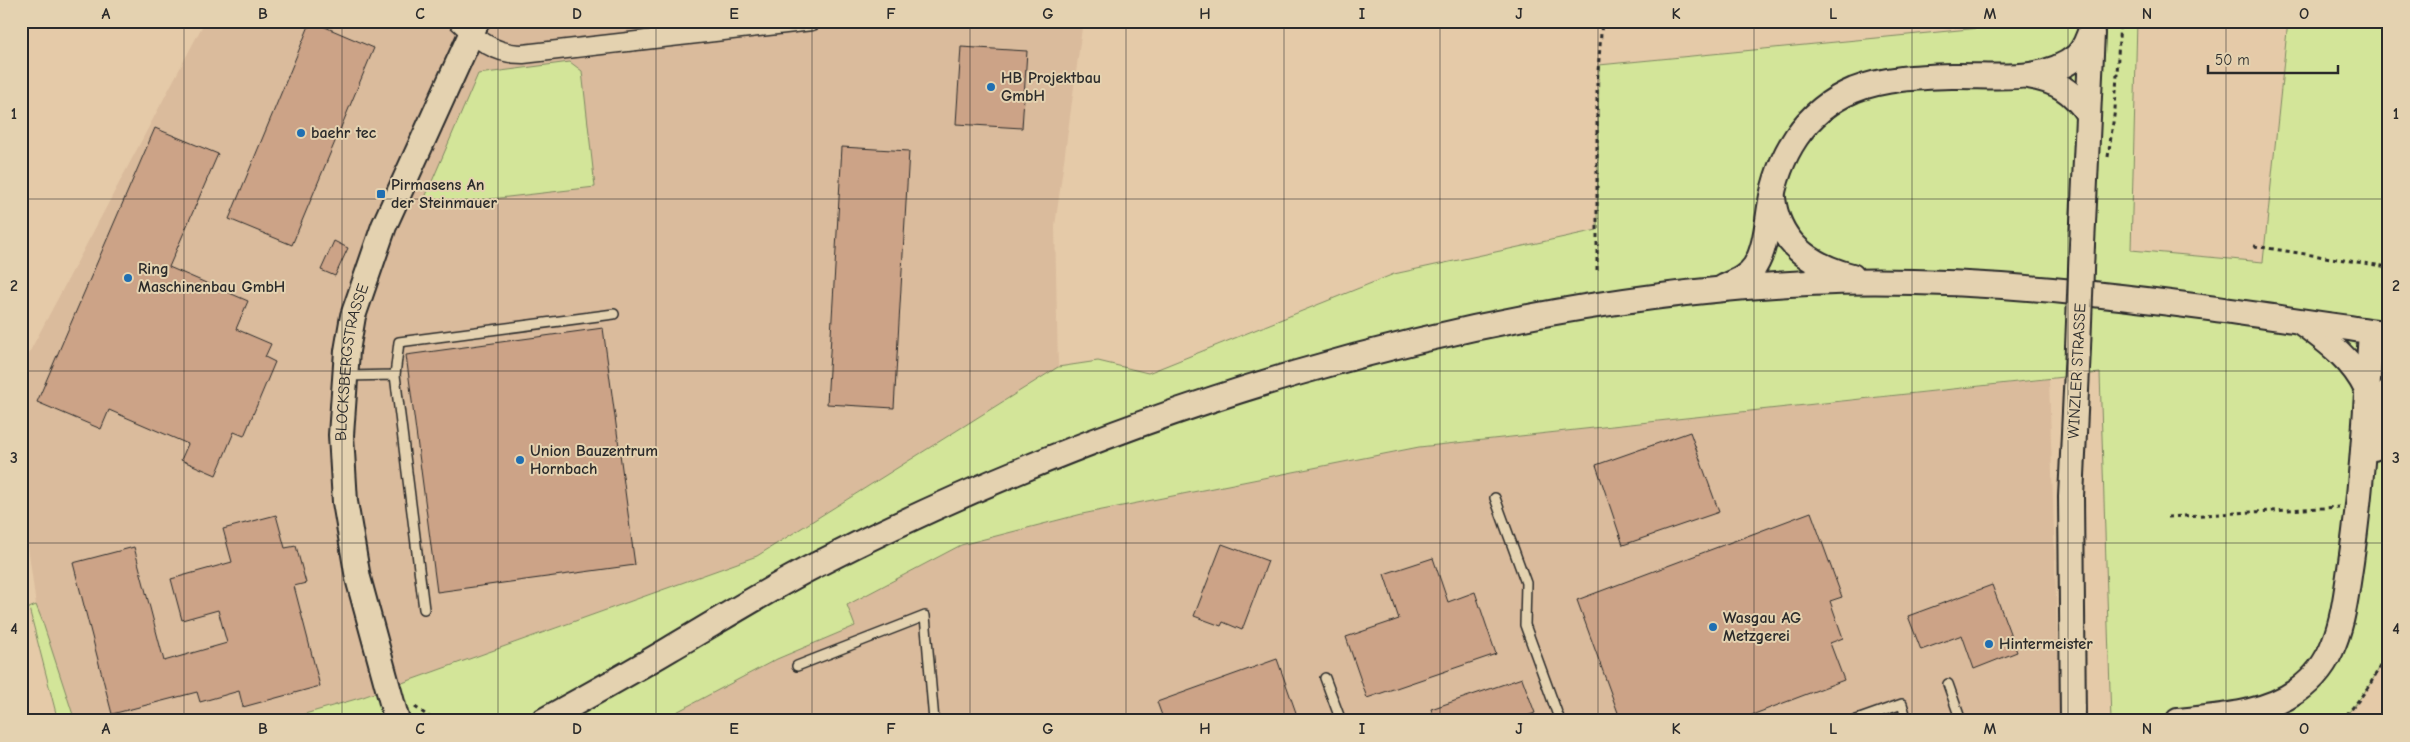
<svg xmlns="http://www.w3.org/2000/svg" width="2410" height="742" font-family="'Comic Neue',sans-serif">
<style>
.built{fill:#dabb9c}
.green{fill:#d3e599;stroke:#7f8862}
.building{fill:#cca387;stroke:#2b2b2b}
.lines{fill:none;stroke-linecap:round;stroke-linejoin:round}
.lane-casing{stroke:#2b2b2b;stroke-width:12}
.street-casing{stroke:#2b2b2b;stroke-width:21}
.secondary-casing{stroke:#2b2b2b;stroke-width:28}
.path{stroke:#2b2b2b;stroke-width:3;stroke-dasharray:4 4;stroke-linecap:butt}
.lane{stroke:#e4d2b0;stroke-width:9}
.street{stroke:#e4d2b0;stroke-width:18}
.secondary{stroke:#e4d2b0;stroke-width:24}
.secondary-bridge-casing{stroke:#2b2b2b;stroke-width:28;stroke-linecap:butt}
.secondary-bridge{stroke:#e4d2b0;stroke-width:24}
.grid{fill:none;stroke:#2b2b2b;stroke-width:1;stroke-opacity:0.55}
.poi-dot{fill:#1f6fb2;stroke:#e4d2b0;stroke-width:2}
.labels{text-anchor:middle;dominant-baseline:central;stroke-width:4;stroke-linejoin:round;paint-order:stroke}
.poi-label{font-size:16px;font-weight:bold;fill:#2b2b2b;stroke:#e4d2b0;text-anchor:start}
.street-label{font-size:16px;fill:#2b2b2b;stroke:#e4d2b0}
.neatline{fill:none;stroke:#2b2b2b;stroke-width:2}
.grid-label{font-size:16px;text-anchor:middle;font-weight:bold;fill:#2b2b2b}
</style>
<rect width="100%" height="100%" fill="#e5caa8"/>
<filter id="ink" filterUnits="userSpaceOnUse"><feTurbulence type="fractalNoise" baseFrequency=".02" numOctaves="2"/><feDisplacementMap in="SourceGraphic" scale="10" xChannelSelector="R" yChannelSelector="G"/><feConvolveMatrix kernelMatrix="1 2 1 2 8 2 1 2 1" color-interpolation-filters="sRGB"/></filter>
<g filter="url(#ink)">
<path class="built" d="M205,21H1083L1055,226L1058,367L757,556L363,697L281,721H75L36,605L21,495V368Z
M2049,379L2060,721H666V717L777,659L854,626L847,605L961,545L1082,514L1419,447Z"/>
<path class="green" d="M2052,21H2137L2131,250L2263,262L2288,21H2389V639C2383,670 2362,698 2341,721H2111L2100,373L1419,447L1082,514L961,545L847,605L855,626L777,659L667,717L666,721H281L363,697L757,556L1058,367L1098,361L1148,373L1394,274L1597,230L1599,65Z
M570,62L582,71L595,187L421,207L478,74Z
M36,605L42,620L75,721H58L29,608Z"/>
<path class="building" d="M311,21L374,48L292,245L229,219Z
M961,47L1027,51L1022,128L956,124Z
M155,128L218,154L169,267L248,301L236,329L271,344L265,357L275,362L244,436L234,432L216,475L181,460L188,444L109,410L101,429L37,402Z
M842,147L909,151L894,408L827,404Z
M334,241L348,248L335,276L321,270Z
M603,328L635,565L437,592L406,355Z
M1690,432L1719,512L1623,545L1596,465Z
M1811,512L1842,597L1830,601L1843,638L1830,643L1844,680L1736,721H1621L1577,600Z
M276,515L285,548L296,546L306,583L294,586L320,686L243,707L239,691L200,702L197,692L112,714L73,563L134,547L164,661L227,643L218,610L182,620L171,579L232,562L223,529Z
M1222,544L1268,561L1242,630L1223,622L1221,626L1194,616Z
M1433,558L1448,602L1475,592L1496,654L1367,698L1346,637L1399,619L1384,574Z
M1992,585L2017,652L1974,669L1962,635L1921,650L1908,616Z
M1277,659L1299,721H1164L1157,702Z
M1522,678L1535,713L1513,721H1435L1431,709Z"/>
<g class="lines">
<defs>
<path id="lane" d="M395,375L399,342L614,314
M347,376L395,375L424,609
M1495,498L1526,583L1525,625L1560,721
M797,666L925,616L934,721
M1325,678L1341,721
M1948,684L1961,721
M1854,721L1902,704L1907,721"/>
<path id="street" d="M458,21C478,40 494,54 523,54L812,21"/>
<g id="secondary">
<path d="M2028,76C2056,81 2072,90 2088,114"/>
<path d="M1773,198C1778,243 1811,266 1852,276"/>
<path d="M2082,244L2092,33"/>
<path d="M1724,287C1735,282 1748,277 1755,266C1765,250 1767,226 1770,207C1778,156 1804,111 1854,90C1885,78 1919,77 1952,76C1992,75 2044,84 2077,56C2085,48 2089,36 2092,26"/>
<path d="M2302,323C2328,342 2353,360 2367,390"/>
<path d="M2374,448L2389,391"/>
<path id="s1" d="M397,721L358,578L345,502L341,435L347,351L353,316L384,226L477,21"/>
<path d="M543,721C586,697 628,674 670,649C718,621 765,591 814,566C1115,412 1468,300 1808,283C2002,274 2197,306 2389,334"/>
<path d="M2073,721L2071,497L2078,348"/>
<path d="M2178,721C2218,716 2263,715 2297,691C2314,679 2327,662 2334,643C2344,618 2347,588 2351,562C2362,485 2366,409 2371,332"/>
</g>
</defs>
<use href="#lane" class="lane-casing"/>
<use href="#street" class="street-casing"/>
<use href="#secondary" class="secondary-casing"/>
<path class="path" d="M2108,157L2115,109L2120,21
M2254,246L2389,267
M1597,270V84L1602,21
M2168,517L2339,507
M415,707L435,721
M2341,721C2362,698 2383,670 2389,639"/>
<use href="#lane" class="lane"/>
<use href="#street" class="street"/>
<use href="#secondary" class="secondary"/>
<defs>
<path id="secondary-bridge" d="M2078,348L2082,244"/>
</defs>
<use href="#secondary-bridge" class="secondary-bridge-casing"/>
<use href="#secondary-bridge" class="secondary-bridge"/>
</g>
</g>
<path class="grid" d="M184,21V721M342,21V721M498,21V721M656,21V721M812,21V721M970,21V721M1126,21V721M1284,21V721M1440,21V721M1598,21V721M1754,21V721M1912,21V721M2068,21V721M2226,21V721M21,199H2389M21,371H2389M21,543H2389"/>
<g class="poi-dot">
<circle cx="991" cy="87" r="5"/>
<circle cx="301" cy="133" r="5"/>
<rect x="376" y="189" width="10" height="10" rx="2.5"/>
<circle cx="128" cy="278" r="5"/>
<circle cx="520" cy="460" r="5"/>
<circle cx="1713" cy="627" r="5"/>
<circle cx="1989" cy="644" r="5"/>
</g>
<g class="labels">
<g class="poi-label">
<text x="1001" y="78">HB Projektbau<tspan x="1001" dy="18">GmbH</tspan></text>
<text x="311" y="133">baehr tec</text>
<text x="391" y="185">Pirmasens An<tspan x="391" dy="18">der Steinmauer</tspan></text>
<text x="138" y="269">Ring<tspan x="138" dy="18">Maschinenbau GmbH</tspan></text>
<text x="530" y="451">Union Bauzentrum<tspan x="530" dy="18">Hornbach</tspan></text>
<text x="1723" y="618">Wasgau AG<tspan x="1723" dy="18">Metzgerei</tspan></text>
<text x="1999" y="644">Hintermeister</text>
</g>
<g class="street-label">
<text stroke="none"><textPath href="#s1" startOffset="366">BLOCKSBERGSTRASSE</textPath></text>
<text transform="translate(2077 371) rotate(-87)">WINZLER STRASSE</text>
</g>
</g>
<rect width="2410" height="742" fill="none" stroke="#e4d2b0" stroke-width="55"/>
<path d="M2208 65v8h130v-8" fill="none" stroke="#2b2b2b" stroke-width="2.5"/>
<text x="2215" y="65" font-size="15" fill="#2b2b2b" stroke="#e4d2b0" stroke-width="4" paint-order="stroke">50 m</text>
<rect x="28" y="28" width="2354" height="686" class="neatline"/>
<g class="grid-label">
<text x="106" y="19">A</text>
<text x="263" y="19">B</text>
<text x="420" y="19">C</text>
<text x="577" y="19">D</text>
<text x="734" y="19">E</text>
<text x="891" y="19">F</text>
<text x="1048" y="19">G</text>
<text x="1205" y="19">H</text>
<text x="1362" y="19">I</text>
<text x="1519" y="19">J</text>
<text x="1676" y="19">K</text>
<text x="1833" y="19">L</text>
<text x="1990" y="19">M</text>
<text x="2147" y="19">N</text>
<text x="2304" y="19">O</text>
<text x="14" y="119">1</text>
<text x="2396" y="119">1</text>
<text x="14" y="291">2</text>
<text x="2396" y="291">2</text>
<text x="14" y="463">3</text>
<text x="2396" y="463">3</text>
<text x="14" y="634">4</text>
<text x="2396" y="634">4</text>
<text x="106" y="734">A</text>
<text x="263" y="734">B</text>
<text x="420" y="734">C</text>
<text x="577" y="734">D</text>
<text x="734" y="734">E</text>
<text x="891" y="734">F</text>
<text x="1048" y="734">G</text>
<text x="1205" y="734">H</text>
<text x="1362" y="734">I</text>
<text x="1519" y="734">J</text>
<text x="1676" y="734">K</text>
<text x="1833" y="734">L</text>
<text x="1990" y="734">M</text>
<text x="2147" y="734">N</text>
<text x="2304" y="734">O</text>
</g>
</svg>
